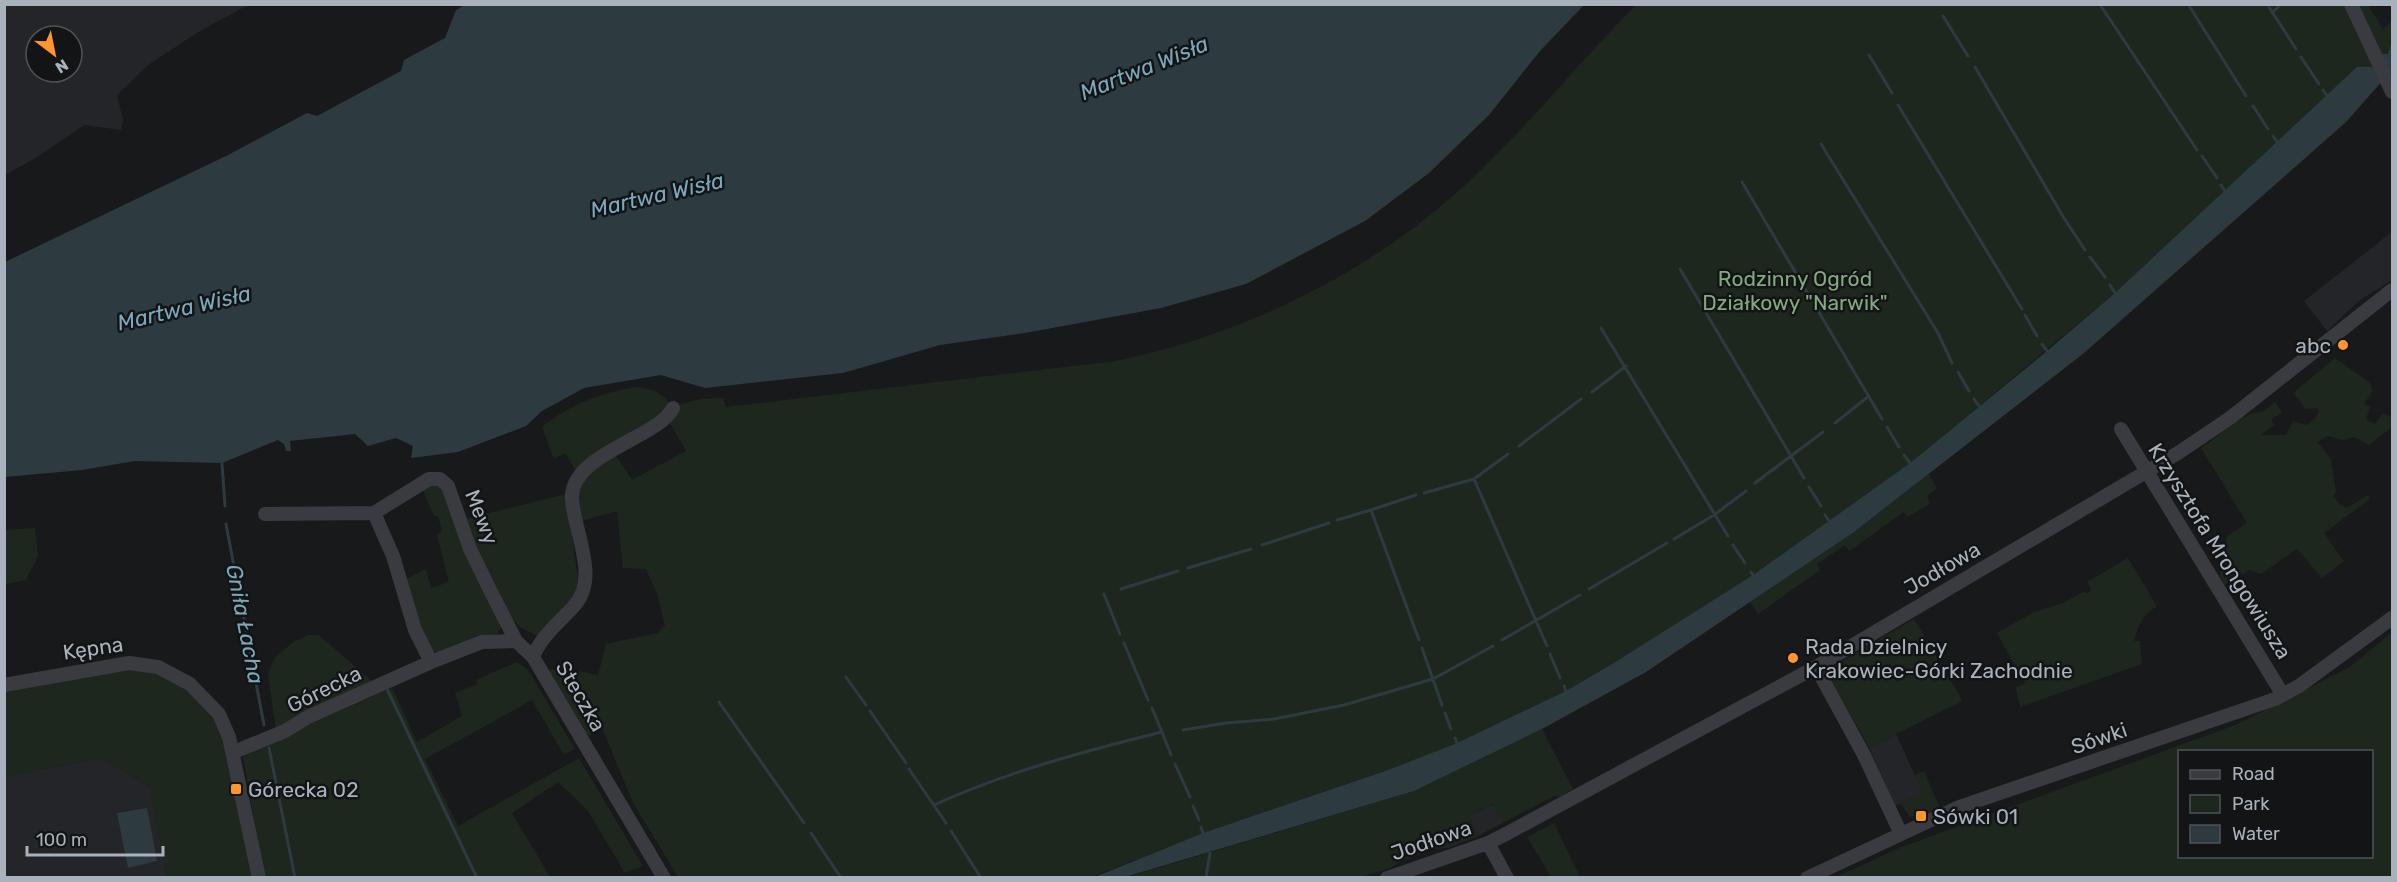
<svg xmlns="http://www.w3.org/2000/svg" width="2397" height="882" font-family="Rubik,sans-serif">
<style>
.built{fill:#242528;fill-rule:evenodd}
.green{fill:#1e271e;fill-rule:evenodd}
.water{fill:#2d3b41}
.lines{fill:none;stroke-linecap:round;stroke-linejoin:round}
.stream{stroke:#2d3b41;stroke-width:3}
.minor{stroke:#393b40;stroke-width:14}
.poi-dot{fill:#ff962c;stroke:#131416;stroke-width:2}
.labels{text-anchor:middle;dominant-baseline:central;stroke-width:5;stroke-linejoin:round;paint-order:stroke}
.park-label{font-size:21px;fill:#83a97f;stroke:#131416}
.poi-label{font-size:21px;fill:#a9b2bc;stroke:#131416;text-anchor:start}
.street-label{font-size:21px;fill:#a9b2bc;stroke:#131416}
.water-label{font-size:22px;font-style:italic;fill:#7da7ba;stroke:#131416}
</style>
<rect width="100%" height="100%" fill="#18191b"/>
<path class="built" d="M5,4H248V5L200,31L148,65L117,95L123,120L121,130L84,125L39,156L5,175ZM36,36H72V72H36Z
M2392,232V280L2360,300L2327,331L2304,301Z
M1896,734L1923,793L1895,806L1869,747Z
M102,758L150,787L167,877L5,878V776Z
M1494,804L1503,823L1478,836L1469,816Z"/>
<path class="green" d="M1636,5H2345L2374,67L2357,68L2115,293L1910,463L1753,575L1617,661L1566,691L1457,743L1388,770L1203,833L1092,877H678L633,803L603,730L589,736L584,735L544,671L562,668L598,675L606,644L658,633L665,625L657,594L646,569L623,568L617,511L581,521C574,481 583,476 614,453L632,480L686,451L669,421L681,404L700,399L723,398L726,407L1116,361C1256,331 1385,266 1487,164C1539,113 1585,56 1636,5Z
M2355,5H2368L2383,29L2392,21V42L2388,54H2379Z
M2335,358L2369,382L2373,390L2364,404L2370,407L2366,419L2375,424L2382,414L2392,417V427L2369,445L2354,437L2343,440L2328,436L2317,442L2331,459L2336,492L2333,495L2339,504L2347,508L2368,495L2370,499L2324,533L2344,561L2322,578L2297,549L2261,574L2249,570L2224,585L2220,576L2227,536L2247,523L2201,448C2216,438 2247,410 2262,412L2275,402L2282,412L2271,420L2274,425L2261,435H2286L2293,421L2307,425L2315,418L2319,411L2317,408L2306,409L2293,393Z
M636,387C652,389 660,391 671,404L666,416L577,473L565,453L554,459L542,427C571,404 600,393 636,387Z
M1929,474L1937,488L1927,496L1930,504L1907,517L1904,512L1849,551L1845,545L1817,564L1820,570L1758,614L1750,602L1854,532Z
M434,482L443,485L502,626L497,634L478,636L438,654C418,643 411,601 404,580L426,569L431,588L449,582L437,534L442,531L438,516H434L422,488Z
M566,494L578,579L576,594L537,636C530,632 522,629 517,624C489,597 478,554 466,519Z
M35,528L38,556L26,580L5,584V530Z
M2128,558L2157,606C2143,616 2138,624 2134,641H2140L2142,664L2020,707L2016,687L2025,684L1997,633L2034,612L2061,604L2083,592L2088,593L2091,589L2087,582Z
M1914,619L1963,701L1869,747L1828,675L1830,668Z
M2392,632V877L1834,878L1899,848L2238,724L2350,667ZM2180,752H2372V856H2180Z
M308,635H319L374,683L276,731L268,673L275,657L292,643Z
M517,662L528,670L575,749L564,755L532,700L425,759L458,826L579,758L643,866L625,873L588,811L558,782L512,813L550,877H264L243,757L262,745L392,688L417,742L462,716L455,693L478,684L476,680Z
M135,668L154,672L185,687L209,709L224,737L253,877H167L150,787L102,758L5,776V690Z
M1542,729L1573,789L1559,797L1554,796L1503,823L1493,804L1469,816L1478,836L1449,848L1433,849L1400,862L1388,869L1360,877L1124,878L1414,791Z
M1924,771L1940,808L1922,817L1921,814L1910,817L1900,803L1923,793L1915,775Z
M1554,823L1580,877H1551L1527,837Z"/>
<path class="water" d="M465,5V4L1584,5L1540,51L1489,115L1429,173L1365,221L1246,284L1161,308L1025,333L940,345L843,373L705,388L661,375L584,388L542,411L526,426L458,452L411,458L413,446L396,438L368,446L355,434L290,441L291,451H286L284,444L278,440L222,463L135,461L82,470L5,477V262L228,155L307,113L317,116L401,71L404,60L445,38L456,10Z
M2392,42V70L2346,122L2084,353L1854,532L1646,672L1542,729L1414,791L1125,877L1092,878L1203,833L1388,770L1457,743L1566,691L1617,661L1753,575L1910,463L2047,351L2115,293L2357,67H2374L2381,54H2388Z
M147,808L157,861L128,868L117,813Z"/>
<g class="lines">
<path class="stream" d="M2188,4L2246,96
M2267,4L2296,49
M2101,6L2197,150
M2272,13L2281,4
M1943,16L1968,56
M1869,55L1892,93
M2301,57L2319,84
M1975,67L2064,218L2085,250
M2323,90L2328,97
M1898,105L2022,309
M2253,106L2268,129
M2273,136L2278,143
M1821,144L1938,333L1952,363
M2202,156L2217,178
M1742,182L1882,419
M2221,185L2225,191
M2090,257L2105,277
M1680,269L1804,478
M2110,285L2115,293
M2025,315L2037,336
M1601,328L1728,536
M2042,344L2047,351
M1958,372L1969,391
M1592,392L1626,366
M1974,399L1979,406
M1835,423L1869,396
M1887,427L1899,447
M1519,446L1581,399
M1508,454L1474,479L1547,646
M1904,455L1910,463
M222,463L225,506
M1755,483L1823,432
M1809,487L1821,506
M1424,493L1474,479
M1416,495L1371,510L1419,640
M1825,515L1829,521
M1337,520L1371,510
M226,524L264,725
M1674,539L1714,515L1746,491
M1262,545L1329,523
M1733,545L1745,563
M1188,568L1251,549
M1751,572L1753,575
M1121,589L1178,571
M1589,589L1667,543
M1104,594L1120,634
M1502,640L1580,595
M1124,643L1148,700
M1422,648L1442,705
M1550,654L1560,678
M846,677L866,705
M1564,686L1566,691
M387,689L477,878
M719,702L804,823
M1152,708L1162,732
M870,711L906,763
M1445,713L1451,729
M1183,730L1226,723L1274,719L1344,705L1433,679L1493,646
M1455,738L1457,743
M269,748L295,878
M1175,764L1190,797
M909,769L946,823
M934,805C1006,772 1085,751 1162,732L1171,755
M1193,806L1199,820
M1201,827L1203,833
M951,831L981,878
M811,833L841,878
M1206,878L1210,853"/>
<path class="minor" d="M2351,4L2392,92
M2121,429L2283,695
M374,513L393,556L415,630L431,662
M265,514L374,513L429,479H440L448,486L470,549L490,590L516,641L533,657L664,878
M533,657C541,636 560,622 574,606C600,578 574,532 572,499C569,454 659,438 673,408
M1816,667L1864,755L1901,834
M4,685L129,663L158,667L190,684L219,714L229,737L259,878
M234,752L285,731L308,717L431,662L482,642L516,641
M1488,843L1507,878
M1387,878L1488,843L1504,835L1816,667L2178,453L2230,418L2392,290
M1807,878L1959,807L2275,699L2299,686L2392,618"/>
</g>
<g class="poi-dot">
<circle cx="2343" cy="345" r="6"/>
<circle cx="1793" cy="658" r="6"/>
<rect x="230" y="783" width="12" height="12" rx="3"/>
<rect x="1915" y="810" width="12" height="12" rx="3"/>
</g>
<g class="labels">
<g class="park-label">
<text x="1795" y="278">Rodzinny Ogród<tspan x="1795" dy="24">Działkowy "Narwik"</tspan></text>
</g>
<g class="poi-label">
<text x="2331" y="345" text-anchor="end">abc</text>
<text x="1805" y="646">Rada Dzielnicy<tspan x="1805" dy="24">Krakowiec-Górki Zachodnie</tspan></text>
<text x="248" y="789">Górecka 02</text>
<text x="1933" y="816">Sówki 01</text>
</g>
<g class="street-label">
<text transform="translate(482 517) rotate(69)">Mewy</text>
<text transform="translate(2220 551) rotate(58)">Krzysztofa Mrongowiusza</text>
<text transform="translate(1942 568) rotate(-30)">Jodłowa</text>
<text transform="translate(93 648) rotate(-8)">Kępna</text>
<text transform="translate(324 689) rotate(-26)">Górecka</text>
<text transform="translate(581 696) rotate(60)">Steczka</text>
<text transform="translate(2099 738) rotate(-19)">Sówki</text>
<text transform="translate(1431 840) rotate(-19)">Jodłowa</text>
</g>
<g class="water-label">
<text transform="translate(1144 68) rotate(-22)">Martwa Wisła</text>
<text transform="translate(657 195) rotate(-13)">Martwa Wisła</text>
<text transform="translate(184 308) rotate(-13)">Martwa Wisła</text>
<text transform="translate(245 624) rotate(79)">Gniła Łacha</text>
</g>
</g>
<rect width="2397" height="882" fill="none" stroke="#a9b2bc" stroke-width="12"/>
<rect x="2178" y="750" width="195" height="108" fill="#131416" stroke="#4f5358" stroke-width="1.5"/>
<rect x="2190" y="770" width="30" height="9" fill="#393b40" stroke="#4f5358" stroke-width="1.5"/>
<text x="2232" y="780" font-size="18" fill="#a9b2bc">Road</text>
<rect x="2190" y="795" width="30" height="18" fill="#1e271e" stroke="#4f5358" stroke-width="1.5"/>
<text x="2232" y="810" font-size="18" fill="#a9b2bc">Park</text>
<rect x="2190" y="825" width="30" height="18" fill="#2d3b41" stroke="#4f5358" stroke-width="1.5"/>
<text x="2232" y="840" font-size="18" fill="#a9b2bc">Water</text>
<g transform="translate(54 54) rotate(148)"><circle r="28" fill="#131416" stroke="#4f5358" stroke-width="1.5"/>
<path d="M0-4.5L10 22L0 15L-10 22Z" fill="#ff962c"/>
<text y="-9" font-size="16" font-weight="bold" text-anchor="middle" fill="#a9b2bc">N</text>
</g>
<path d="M27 846v9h136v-9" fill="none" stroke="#a9b2bc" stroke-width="3"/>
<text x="36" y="846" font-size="18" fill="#a9b2bc" stroke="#131416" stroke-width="4.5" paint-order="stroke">100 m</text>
</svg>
